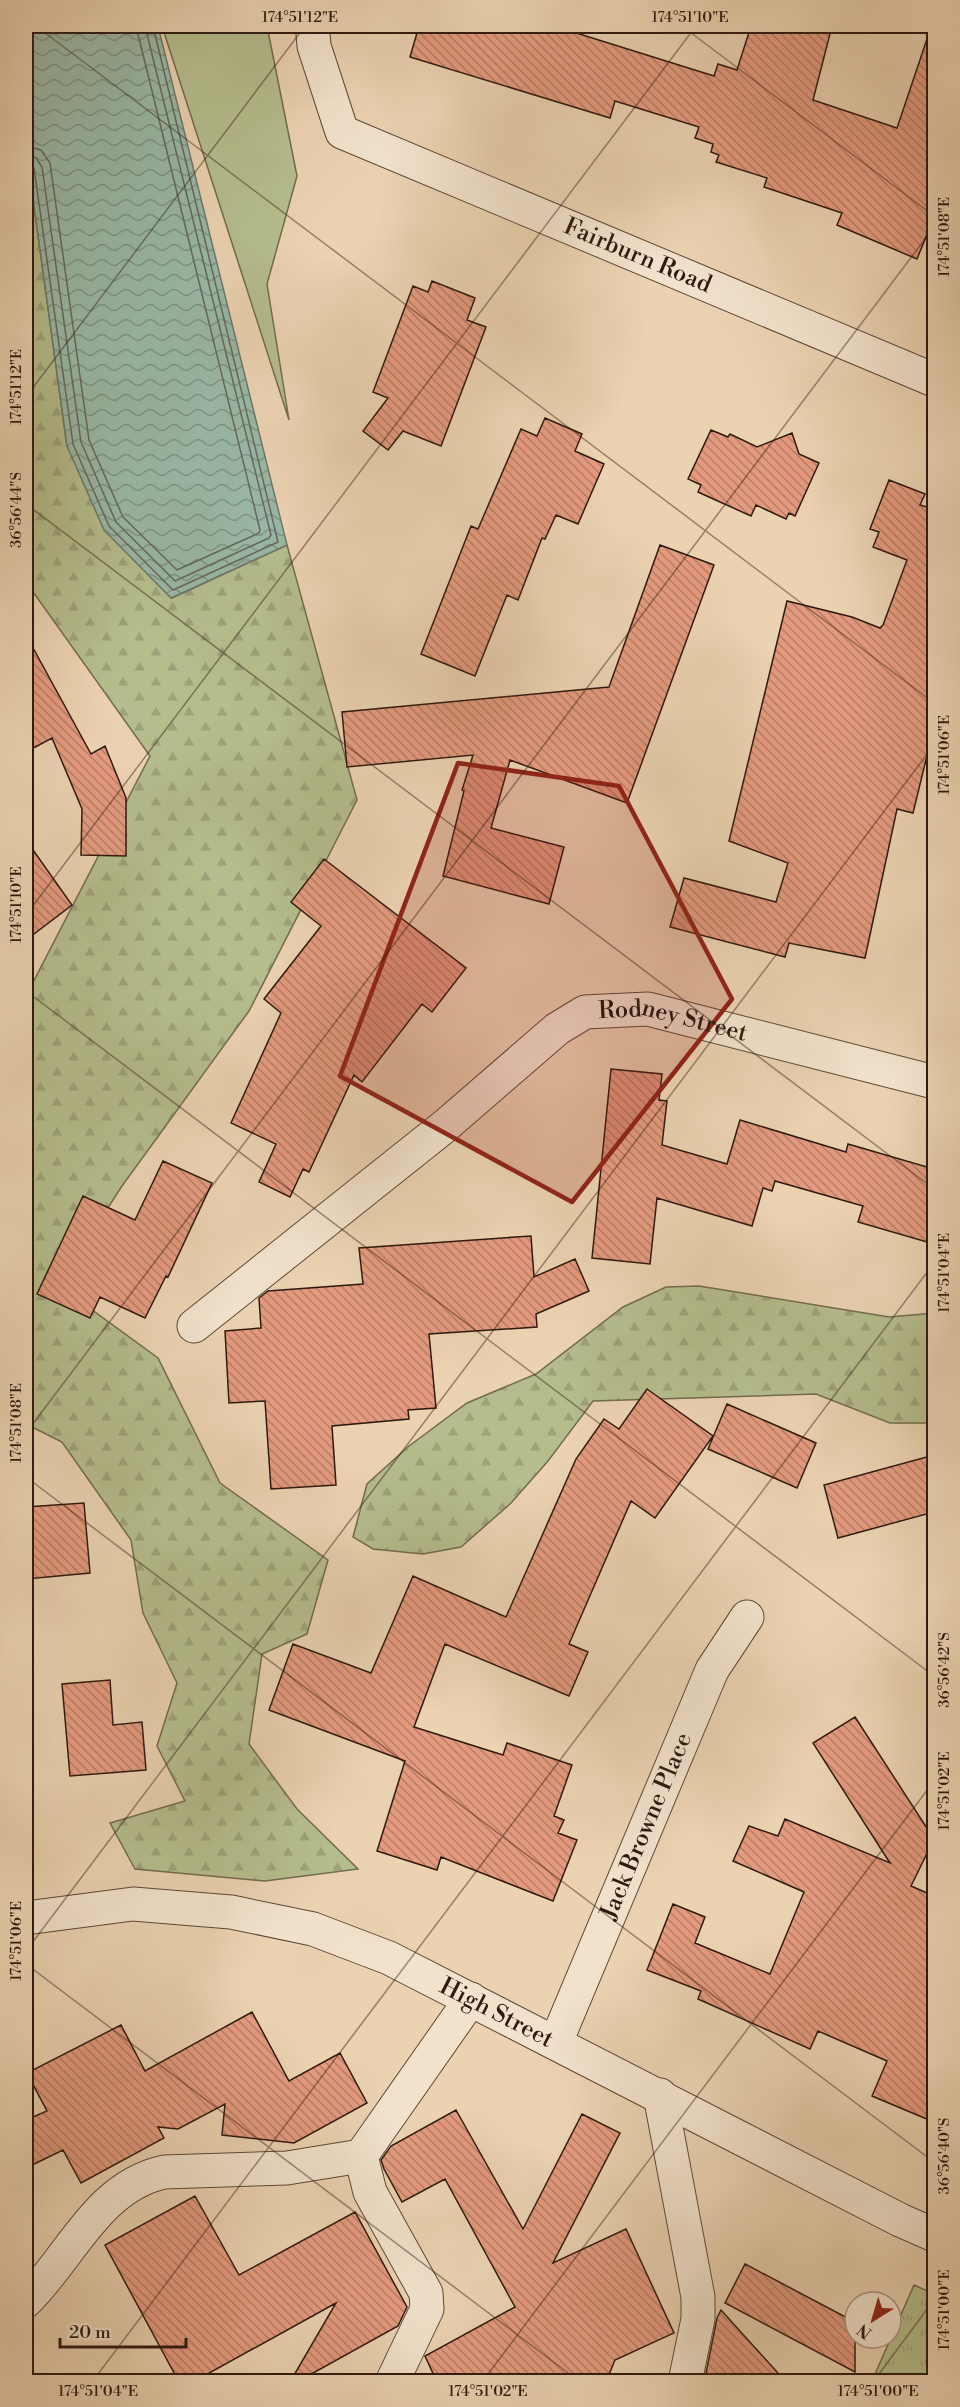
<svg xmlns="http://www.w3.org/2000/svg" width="960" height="2407" font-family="'Libre Bodoni',serif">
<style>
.grass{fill:#b5bd8d;stroke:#726b4e;stroke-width:1.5}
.forest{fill:url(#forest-firs);stroke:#726b4e;stroke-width:1.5}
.park{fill:url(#park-tufts);stroke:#726b4e;stroke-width:1.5}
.water{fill:url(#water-waves);stroke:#6e786a;stroke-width:1.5}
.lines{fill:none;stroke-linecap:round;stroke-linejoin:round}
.shore{stroke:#64685b;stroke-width:1.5}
.building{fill:url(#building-back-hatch);stroke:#2e1910;stroke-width:1.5}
.minor-casing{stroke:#5d4738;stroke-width:35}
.minor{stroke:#f2e2cc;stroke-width:33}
.marked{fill:#8f2418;fill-opacity:0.2;stroke:#8f2418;stroke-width:4.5;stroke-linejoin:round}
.ticks{fill:none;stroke:#2e1910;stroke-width:1.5;stroke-opacity:0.45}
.labels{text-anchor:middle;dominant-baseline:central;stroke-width:5;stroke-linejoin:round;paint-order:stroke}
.street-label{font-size:24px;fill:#2e1910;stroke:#f2e2cc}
.neatline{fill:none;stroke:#2e1910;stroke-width:2}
.ticks-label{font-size:15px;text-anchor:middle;fill:#2e1910}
</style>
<defs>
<pattern id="forest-firs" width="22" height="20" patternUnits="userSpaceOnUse" patternTransform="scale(1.5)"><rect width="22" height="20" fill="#b5bd8d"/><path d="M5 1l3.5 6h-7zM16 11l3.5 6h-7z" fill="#9ca279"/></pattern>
<pattern id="park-tufts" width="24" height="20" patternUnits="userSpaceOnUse" patternTransform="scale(1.5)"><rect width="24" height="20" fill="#b5bd8d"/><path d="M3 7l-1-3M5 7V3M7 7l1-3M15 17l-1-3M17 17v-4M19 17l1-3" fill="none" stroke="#9ca279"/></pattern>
<pattern id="water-waves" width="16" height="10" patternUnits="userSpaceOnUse" patternTransform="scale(1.5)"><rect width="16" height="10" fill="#99b8a6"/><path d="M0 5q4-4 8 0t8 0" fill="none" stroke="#7d9586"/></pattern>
<pattern id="building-back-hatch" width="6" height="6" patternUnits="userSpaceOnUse" patternTransform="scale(1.5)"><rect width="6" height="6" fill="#e49a7f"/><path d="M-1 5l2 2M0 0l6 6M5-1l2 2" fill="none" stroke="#b97d67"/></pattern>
</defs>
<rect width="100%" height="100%" fill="#ebd2b1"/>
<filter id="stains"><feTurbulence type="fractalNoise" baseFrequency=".00333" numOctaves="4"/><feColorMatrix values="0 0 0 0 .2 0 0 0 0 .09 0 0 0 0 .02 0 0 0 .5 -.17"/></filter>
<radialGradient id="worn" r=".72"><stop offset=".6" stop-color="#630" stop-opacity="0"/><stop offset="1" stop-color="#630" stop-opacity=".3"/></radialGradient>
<path class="grass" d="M162,26H267L297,176L267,284L289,420Z"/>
<path class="forest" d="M26,148L67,446L172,598L287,545L357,800L249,1011L122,1186L58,1285L158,1358L220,1483L328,1560L307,1634L262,1654L249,1744L297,1809L358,1869L265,1881L135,1869L110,1823L185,1801L157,1746L177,1683L143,1613L131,1540L62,1442L26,1424V996L150,756L26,582Z
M699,1286L889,1317L934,1313V1423H890L816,1394L593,1401L548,1461L511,1503L461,1547L423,1554L373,1549L353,1537L367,1484L409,1446L467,1403L536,1374L623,1307L666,1287Z"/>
<path class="park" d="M914,2285L934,2294V2381H872Z"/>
<path class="water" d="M26,26H158L287,545L171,598L104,530L67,446L26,148Z"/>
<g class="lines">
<path class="shore" d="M26,146L41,150L50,163L89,440L123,517L177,570L259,533L260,530L136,26
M26,155L36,158L42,167L81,442L116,522L175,581L269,538L271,535L145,26
M26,163L31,164L34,168L73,444L109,526L173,590L278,542L153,26"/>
</g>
<path class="building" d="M419,26H554L714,76L718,64L737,70L751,26H832L813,100L897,128L928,36L934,37V217L917,259L837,225L842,213L764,187L767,178L716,162L719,155L711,152L713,144L695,138L699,127L615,101L610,118L410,57Z
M432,281L475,298L467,320L486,327L441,446L403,431L388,450L363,431L388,398L373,392L413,286L428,292Z
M545,418L582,434L575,451L604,464L578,524L556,515L545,539L542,538L518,600L507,595L475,676L421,654L471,526L478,529L521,429L537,436Z
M711,430L728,437L730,434L757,447L792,433L799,454L819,463L795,516L789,513L786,519L756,505L751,516L698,492L701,485L688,479Z
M889,480L925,494L920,505L927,507L931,496L934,497V727L913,813L897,809L865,958L789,943L785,957L670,927L684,878L776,902L788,863L729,841L787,601L852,617L880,628L883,625L907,560L873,547L879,532L870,529Z
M660,545L714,565L627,803L510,760L491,828L564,847L549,904L443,876L464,791L462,790L473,755L347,767L342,712L609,687Z
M26,635L91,754L105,746L126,798V856L81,855L82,809L52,738L26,752Z
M26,840L72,905L26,940Z
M324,859L466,968L432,1012L422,1004L362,1082L354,1075L309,1172L303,1169L290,1197L259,1182L276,1144L231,1123L281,1013L264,999L321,926L291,902Z
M611,1069L662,1074L659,1100L667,1101L662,1145L727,1164L740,1120L846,1152L848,1144L934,1169V1244L858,1222L863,1206L775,1181L772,1191L763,1188L752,1226L657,1198L650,1264L592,1258Z
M163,1161L212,1183L168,1277L166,1276L145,1318L100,1297L90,1318L37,1294L83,1196L135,1220Z
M531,1236L534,1277L575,1259L589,1291L536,1314L537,1327L429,1334L436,1408L408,1410L409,1419L332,1426L336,1485L271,1489L265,1401L229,1403L225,1331L261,1328L259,1298L268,1291L363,1284L359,1248Z
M647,1389L713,1436L655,1518L631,1501L569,1644L588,1652L569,1696L445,1644L414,1727L503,1755L507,1743L572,1765L554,1816L564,1820L558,1833L577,1840L553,1901L441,1857L437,1870L377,1851L405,1761L269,1710L293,1644L371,1673L413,1576L506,1617L576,1459L604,1419L619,1429Z
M727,1404L816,1443L797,1488L708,1449Z
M934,1455V1512L838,1538L824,1485Z
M84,1503L90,1573L26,1579V1507Z
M110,1680L113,1725L142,1722L146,1770L70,1776L62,1684Z
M855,1717L934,1839L911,1886L934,1896V2122L872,2096L887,2061L818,2031L810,2049L698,1999L701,1991L647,1970L673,1904L705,1917L695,1943L770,1974L804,1892L733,1861L749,1826L778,1836L785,1819L890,1863L813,1743Z
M252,2012L289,2081L340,2053L367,2103L294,2143L222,2135L225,2104L178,2129L158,2127L164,2138L81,2183L63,2150L26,2168V2120L47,2111L27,2073L121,2025L145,2071Z
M456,2110L523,2229L582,2114L620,2133L553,2263L626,2229L674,2333L615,2360L606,2382H437L425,2356L515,2307L445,2179L402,2202L384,2169L381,2160L391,2146Z
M195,2196L239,2275L355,2212L407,2307L398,2326L297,2382H290L336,2303L193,2382H179L105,2245Z
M745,2264L855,2322V2372L725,2303Z
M721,2310L786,2382H714L706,2373L717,2318Z"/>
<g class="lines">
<defs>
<g id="minor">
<path id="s1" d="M313,34L314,46L342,132L934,380"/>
<path id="s2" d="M194,1326L445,1126L557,1029L585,1012L648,1009L934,1082"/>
<path id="s3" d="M26,1918L133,1904L231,1912L313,1929L389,1958L900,2220L934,2235"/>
<path id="s4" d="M556,2042L712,1670L747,1617"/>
<path d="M660,2095L698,2297V2319L685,2382"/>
<path d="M26,2301C71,2257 97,2187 164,2172L287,2168L361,2156"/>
<path d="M392,2382L427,2309L426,2293L370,2192L361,2156L471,1999"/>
</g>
</defs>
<use href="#minor" class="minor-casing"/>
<use href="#minor" class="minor"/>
</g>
<path class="marked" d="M458,763L619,786L732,999L572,1202L340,1076Z"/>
<path class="ticks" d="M36,26L934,703M682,26L934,216M26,397L305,26M26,504L934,1189M26,915L696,26M26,991L934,1676M26,1433L934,227M26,1477L934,2162M26,1951L934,745M26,1964L580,2382M92,2382L934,1263M482,2382L934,1781M873,2382L934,2300"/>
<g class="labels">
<g class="street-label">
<text stroke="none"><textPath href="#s1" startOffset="423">Fairburn Road</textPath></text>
<text stroke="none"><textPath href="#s2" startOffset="591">Rodney Street</textPath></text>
<text stroke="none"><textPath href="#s4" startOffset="234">Jack Browne Place</textPath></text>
<text stroke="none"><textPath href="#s3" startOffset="492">High Street</textPath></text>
</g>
</g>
<rect width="960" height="2407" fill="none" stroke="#ebd2b1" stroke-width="66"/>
<g transform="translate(873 2320) rotate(217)"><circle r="28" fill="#f2e2cc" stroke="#a49281" stroke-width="1.5"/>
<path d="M0-4.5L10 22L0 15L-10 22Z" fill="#8f2418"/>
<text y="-9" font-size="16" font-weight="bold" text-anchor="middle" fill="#2e1910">N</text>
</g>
<path d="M60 2338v9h126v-9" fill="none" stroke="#2e1910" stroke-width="3"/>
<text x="69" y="2338" font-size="18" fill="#2e1910" stroke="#f2e2cc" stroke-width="4.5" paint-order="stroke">20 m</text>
<rect x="33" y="33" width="894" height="2341" class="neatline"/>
<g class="ticks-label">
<text x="300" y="22">174°51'12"E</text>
<text x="690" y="22">174°51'10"E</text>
<text transform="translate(944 237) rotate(-90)" y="5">174°51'08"E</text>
<text transform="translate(16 387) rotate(-90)" y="5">174°51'12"E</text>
<text transform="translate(16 510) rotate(-90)" y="5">36°56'44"S</text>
<text transform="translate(944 755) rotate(-90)" y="5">174°51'06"E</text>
<text transform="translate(16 905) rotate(-90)" y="5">174°51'10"E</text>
<text transform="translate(944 1273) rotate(-90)" y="5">174°51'04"E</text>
<text transform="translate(16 1423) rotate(-90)" y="5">174°51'08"E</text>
<text transform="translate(944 1670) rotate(-90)" y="5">36°56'42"S</text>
<text transform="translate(944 1791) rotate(-90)" y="5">174°51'02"E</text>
<text transform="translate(16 1941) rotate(-90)" y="5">174°51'06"E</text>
<text transform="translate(944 2156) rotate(-90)" y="5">36°56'40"S</text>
<text transform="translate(944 2310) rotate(-90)" y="5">174°51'00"E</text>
<text x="98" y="2396">174°51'04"E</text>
<text x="488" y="2396">174°51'02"E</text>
<text x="878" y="2396">174°51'00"E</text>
</g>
<rect width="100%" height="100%" filter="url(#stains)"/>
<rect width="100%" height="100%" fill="url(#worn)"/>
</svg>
